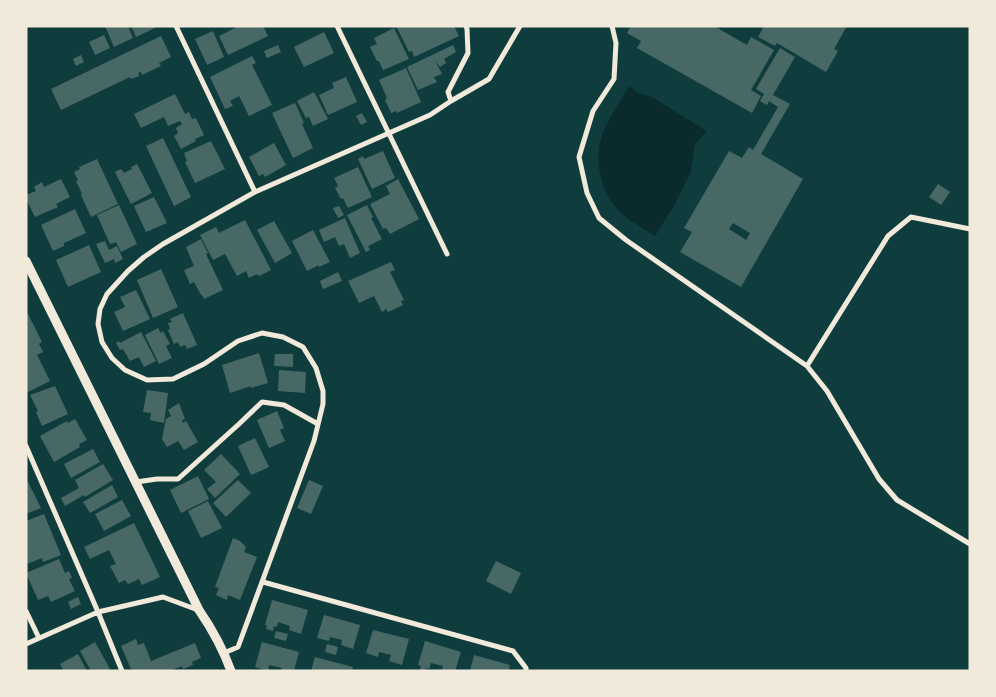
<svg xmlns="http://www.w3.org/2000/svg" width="996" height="697" font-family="'Noto Sans',sans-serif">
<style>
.water{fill:#0a2a2b}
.building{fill:#486865;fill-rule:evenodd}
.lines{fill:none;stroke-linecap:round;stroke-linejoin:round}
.minor{stroke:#f1e9da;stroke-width:5}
.tertiary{stroke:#f1e9da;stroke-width:9}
</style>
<rect width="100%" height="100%" fill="#0f3d3e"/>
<path class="water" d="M629,86L638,93L652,97L707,131L695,144L690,174L672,209L655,236C645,229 632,223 623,215C600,194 592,158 604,130C610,115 621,101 629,86Z"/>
<path class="building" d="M105,26H128L133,38L114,47Z
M131,26H155V28L136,37Z
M239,26H263L268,36L228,55L219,36Z
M396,26H454L459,36L414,57L412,51L409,52Z
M631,26H714L747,45L751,37L774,50L751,90L761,96L752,113L637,48L641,41L627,33Z
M764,26H847L834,49L838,51L826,72L777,43L775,46L758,37Z
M394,28L409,59L383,70L379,61H377L370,47L377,44L374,38Z
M213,31L224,57L207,65L195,39Z
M324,32L334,53L304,67L294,47Z
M104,35L110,48L95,55L89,42Z
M161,36L171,57L159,63L161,66L142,75L141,72L138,73L139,76L131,79L130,77L61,110L51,89Z
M278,45L281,52L267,58L264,51Z
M453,45L456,52L444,59L446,63L440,67L435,60L442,74L434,77L437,82L418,90L407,67Z
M780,48L795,57L773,95L790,104L761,154L803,179L741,287L680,252L692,232L684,228L729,151L742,158L749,147L753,150L778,107L769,101L767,105L760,101L764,94L756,89ZM733,223L750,233L746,240L729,229Z
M81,55L84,62L76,66L73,59Z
M252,56L256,63L252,65L272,105L249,116L239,96L230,101L233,106L225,109L210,77Z
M406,68L421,102L397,113L396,111L391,113L385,100L387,98L379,80Z
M346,77L357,102L328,115L319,95L334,88L332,83Z
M314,92L328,119L313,126L309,117L306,118L297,101Z
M175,94L185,114L189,112L192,119L196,118L204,135L195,139L196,141L181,149L174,136L178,133L176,128L182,124L180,121L168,126L164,117L141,128L134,114Z
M295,103L304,123L302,124L313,148L293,158L272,113Z
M362,113L367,122L361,125L356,116Z
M163,138L191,197L174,206L146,146Z
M211,141L225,169L195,183L185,162L187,161L184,153Z
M274,143L286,165L265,177L263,174L259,176L249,157Z
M383,151L395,178L372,189L358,159L363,156L364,159Z
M97,159L118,204L91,217L81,195L82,194L76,181L78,180L74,172L80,169L79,167Z
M137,164L152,193L131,204L115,172L121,169L124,173L132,169L131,167Z
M358,167L372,197L348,208L343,198L341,199L335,188L338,186L334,178Z
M61,179L70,197L56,204L58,207L35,217L26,199V195L36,191L34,187L42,182L44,187Z
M398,179L419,219L390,234L386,228L383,229L370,204L390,194L386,186Z
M938,184L950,192L941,205L929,197Z
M154,197L167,223L146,232L134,206Z
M119,205L137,244L121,252L116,242L110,244L97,215Z
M367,205L373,217L371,218L382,239L368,246L370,250L366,252L347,215Z
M339,206L344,215L338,218L333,208Z
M75,209L86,233L64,243V246L53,251L41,225Z
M345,218L360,253L350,258L344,244L339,246L335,237L324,242L319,230Z
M245,220L271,270L259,276L257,274L249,278L246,271L237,276L225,254L213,260L200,235L216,227L219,233Z
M274,221L292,253L275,263L257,230Z
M313,230L330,262L319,267V265L307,271L292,241Z
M201,239L208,253L206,254L223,290L204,299L202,295H201L194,282L190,284L184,270L194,266L186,247Z
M105,241L109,250L117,246L123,259L115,263L114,259L105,263L96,244Z
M89,245L101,272L68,287L56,260Z
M391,262L395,270L390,272L404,300L401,301L403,305L388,312L386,309L382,312L374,296L359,303L348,281Z
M161,269L178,307L153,318L137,280Z
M338,272L342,281L323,289L320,281Z
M136,290L150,319L123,331L114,312L125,307L120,297Z
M26,310L42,342L39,344L43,352L37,355L50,381L26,393V350H27L26,347Z
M183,313L197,345L187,349L185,345L180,347L178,342L174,344L168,330L170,329L168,323L172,322L170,319Z
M158,328L161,333L163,331L170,344L166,346L172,358L159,364L145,335Z
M141,332L156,361L144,367L139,357L130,361L123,349L120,350L116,343L119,341L120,343Z
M259,353L268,383L251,388V386L230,393L222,365Z
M275,354H293V367L274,366Z
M279,370L306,372L305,393L278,391Z
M55,386L68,414L42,426L36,412L38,411L30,395Z
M147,390L168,393L164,423L150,420L151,413L143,412Z
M179,403L185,419L182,420L183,423L186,421L198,442L184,450L178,441L167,447L162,439L166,419L171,416L168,410Z
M277,411L284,428L280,430L285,441L269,448L257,420Z
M75,419L87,440L79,444L80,447L54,462L40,436L67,421L68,423Z
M255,438L269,467L251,475L238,446Z
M93,449L100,462L71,478L64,464Z
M221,454L240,474L215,498L207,489L216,482L204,470Z
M103,464L113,480L85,497L84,495L65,506L61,498L79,488L75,480Z
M198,476L209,499L181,513L170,490Z
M26,478L41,508L26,514Z
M238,480L251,493L226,517L213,503Z
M309,480L323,486L311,514L297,508Z
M112,485L118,497L90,513L83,502Z
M122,500L131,516L104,531L95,514Z
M208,501L222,528L201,538L188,511Z
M44,514L61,555L43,562L42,558L27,564L26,521Z
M134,523L160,577L142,585L139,579L128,584L125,580L119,583L110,566L116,564L109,550L90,559L84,547Z
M233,538L240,541L246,547L244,552L257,557L240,600L228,595L227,600L216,595L219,588L215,587Z
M59,559L65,573L69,571L72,578L69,579L75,591L51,602L48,596L38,600L26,573Z
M496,561L521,573L511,594L486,581Z
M78,597L81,604L71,609L68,602Z
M272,600L308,610L301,634L289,630L290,626L278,622L277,627L274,626L273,631L266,629L267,625H265Z
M324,615L360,625L353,649L341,645L342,640L330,637L329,641L317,638Z
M373,630L409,639L402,665L389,661L391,655L379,652L378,657L366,653Z
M276,631L288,634L286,641L274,638Z
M136,639L138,645L144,643L151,661L195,643L201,658L192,662L193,665L183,669L182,666L170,671H133L132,669H131L121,646Z
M425,641L461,652L455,671H442L443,666L431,663L429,669L426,668L425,671L420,670L421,666L418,665Z
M95,642L110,669L108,671H91L80,651Z
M262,642L299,652L294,671H281L282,668L269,665L268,671L255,667Z
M327,644L338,647L336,655L325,652Z
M78,654L87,671H64L60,664Z
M474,655L510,665L509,671H470Z
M315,657L353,667L352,671H311Z"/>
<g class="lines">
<path class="minor" d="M176,26L255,192
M337,26L447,254
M612,26L616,43L614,79L593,111L579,157L587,193L599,218L626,240L807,366L827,391L879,479L897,500L970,544
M451,101L448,92L468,53L467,29L466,26
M807,366L888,236L911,217L970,229
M26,446L98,612L122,671
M136,482L157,479H178L239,424L262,402L284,405L318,424
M263,582L513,651L526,668V671
M26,611L39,638
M26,644L98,612L163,597L198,610
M224,653L238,647L314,441L323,404V391L316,368L303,347L283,337L262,333L238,341L204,364L173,379L147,380L125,370L112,358L102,342L98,324L100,309L107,294L128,271L144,257L163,244L255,192L430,115L451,101L489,79L520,26"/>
<path class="tertiary" d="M26,261L199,610C212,629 223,649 231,671"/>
</g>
<rect width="996" height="697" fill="none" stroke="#f1e9da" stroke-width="55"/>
</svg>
